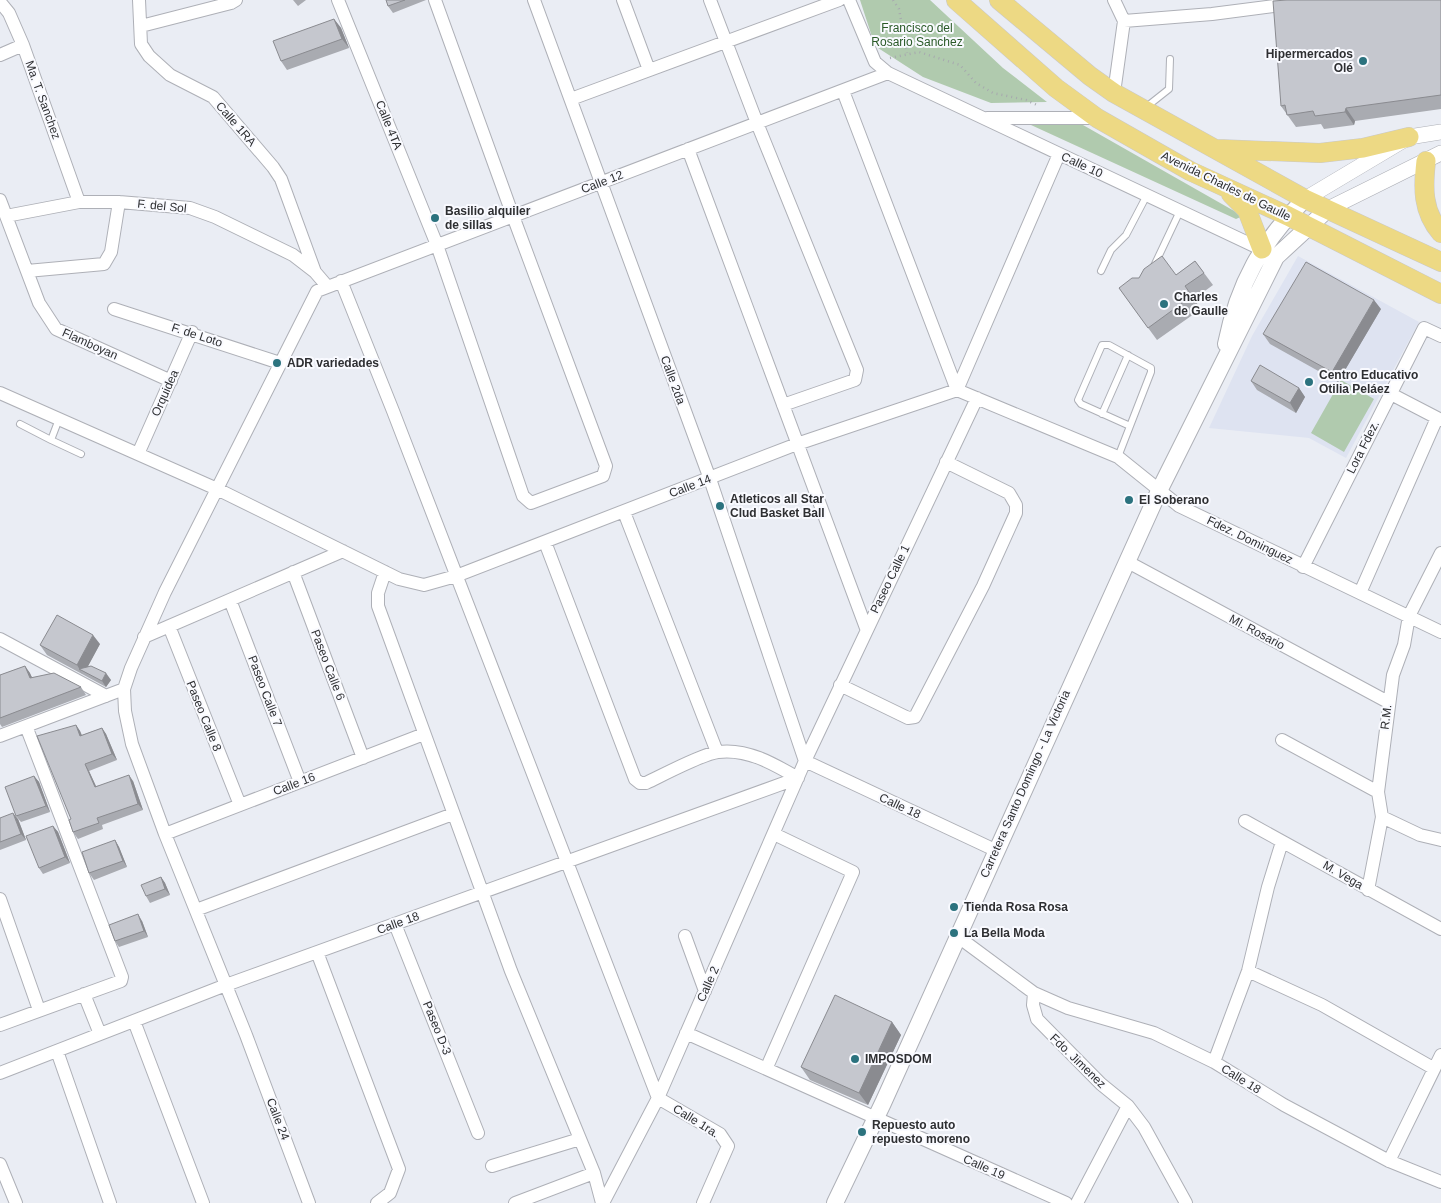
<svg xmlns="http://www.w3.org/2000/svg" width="1441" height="1203" font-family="Helvetica,sans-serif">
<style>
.built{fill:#dee3f1}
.green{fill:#b0caae}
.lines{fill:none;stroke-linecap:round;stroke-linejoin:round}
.service-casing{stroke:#aeb0b7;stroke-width:8}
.minor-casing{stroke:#aeb0b7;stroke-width:14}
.tertiary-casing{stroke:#aeb0b7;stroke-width:16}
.secondary-casing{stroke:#aeb0b7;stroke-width:18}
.primary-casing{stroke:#c9c9ca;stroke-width:20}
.path{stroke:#a7a9ae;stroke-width:2.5;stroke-dasharray:1 4;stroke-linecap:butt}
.service{stroke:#fff;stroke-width:6}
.minor{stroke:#fff;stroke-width:12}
.tertiary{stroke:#fff;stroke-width:15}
.secondary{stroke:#fff;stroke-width:16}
.primary{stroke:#edd984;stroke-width:19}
.wall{fill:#a9abb1}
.shaded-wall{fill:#8a8b90}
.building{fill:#c5c7ce;stroke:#8a8b90}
.poi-dot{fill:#2b727e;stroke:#f9faff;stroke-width:2}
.labels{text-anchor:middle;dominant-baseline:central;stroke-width:4;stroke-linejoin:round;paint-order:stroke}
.park-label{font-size:12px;fill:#2a5a28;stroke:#f9faff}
.poi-label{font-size:12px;font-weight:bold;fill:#2e2f32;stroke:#f9faff;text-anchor:start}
.street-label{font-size:12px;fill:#2e2f32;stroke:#f9faff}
</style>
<rect width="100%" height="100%" fill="#eaedf4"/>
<path class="built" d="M1298,256L1419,322L1346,458L1309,438L1209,428L1252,336Z"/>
<path class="green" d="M860,0H930L1003,68L1047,102L991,103L923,77L875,46Z
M1031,125H1083L1243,216L1236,219Z
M1341,380L1374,399L1344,452L1311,433Z"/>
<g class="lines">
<defs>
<path id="service" d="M1145,108L1169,89L1170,59
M1154,266L1180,211
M1101,271L1111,250L1126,235L1147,195
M1102,414L1128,355
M59,419L51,440L81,454
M20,424L51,440
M1118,457L1151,372V368L1109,345H1102L1078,400L1081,404L1130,426"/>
<path id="minor" d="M139,0L141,44L149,56L170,75L213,97L273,167L281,179L315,272
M338,0L437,245L523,496L531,503L603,476L606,466L513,216L435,0
M534,0L710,479L805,761
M623,0L649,70
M710,0L757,123L857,370L855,380L783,405
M849,0L875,62L888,73L1265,251
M1114,0L1124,21L1114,93
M0,2L9,13L23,45L79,202
M1124,21L1212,14L1290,4
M141,26L231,3L236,0
M0,55L23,45
M843,91L957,390
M571,99L839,0
M987,118H1097
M688,149L866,628
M0,200L39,303L56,329L171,381
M6,216L79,202H119L190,208L215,217L293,255L315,272L327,286
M27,271L104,264L111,252L119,202
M341,281L393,411L658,1098L720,1134L728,1146L703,1203
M114,309L280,363
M957,390L1118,457L1179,506L1441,632
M957,390L1059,154
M0,393L217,489L399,579L424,585L456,576L797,444L957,390
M1391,394L1441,420
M138,454L192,332
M624,512L717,752
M545,542L635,779L640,783H646C663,775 702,754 718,752C747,748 774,764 798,778
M1126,561L1388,702
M1303,567L1424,328L1441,336
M293,572L363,758
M385,572L378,593V606L511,971L594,1173L602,1203
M1360,593L1437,418
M230,600L300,782
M169,626L240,805
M144,637L343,551
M0,639L106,696
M840,685L908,718L915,717L983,586L1016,513V505L1009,493L946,462
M0,736L124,689
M1282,740L1378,792
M805,761L995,850
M1382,817L1420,835L1441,840
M1245,821L1441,929
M165,834L424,734
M1368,890L1382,817L1378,792L1393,675L1404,645L1409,616L1441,553
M0,899L39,1010
M196,910L453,814
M395,924L478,1133
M685,936L705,991
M957,936L1034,993L1033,1005L1037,1019L1101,1084L1128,1106L1144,1127L1186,1203
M317,952L399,1169L390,1193L377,1203
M1248,971L1322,1005L1433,1068
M1034,993L1068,1008L1154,1033L1214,1062L1284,1105L1389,1161L1441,1182
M84,994L100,1034
M134,1021L203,1203
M0,1025L121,981L122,977L26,726
M686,1033L1066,1203
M57,1051L110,1203
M1214,1062L1248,971L1268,887L1282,842
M767,1067L853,872L774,834
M0,1073L226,985L798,778
M1389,1161L1441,1055
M0,1164L16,1203
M492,1166L580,1139
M309,1203L246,1035L165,834L132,744L125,711L124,689L131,668L165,592L317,291L888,73
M515,1203L594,1173
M603,1203L658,1098L805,761L977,398
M1077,1203L1128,1106"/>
<path id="tertiary" d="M1305,199L1409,137L1441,132
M1328,209L1441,153"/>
<path id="secondary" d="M1226,344C1238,284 1262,241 1305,199
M835,1203L883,1103L1159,491L1276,257L1328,209"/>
<path id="primary" d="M956,0L1056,88L1097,118L1190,171L1288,216L1441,294
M999,0L1090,76L1114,93L1305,199L1441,262
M1217,149L1320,153L1363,148L1409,137
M1426,161C1423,187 1422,211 1441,233
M1231,194L1247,210L1262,249"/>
</defs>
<use href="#service" class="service-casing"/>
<use href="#minor" class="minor-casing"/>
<use href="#tertiary" class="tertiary-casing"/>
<use href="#secondary" class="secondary-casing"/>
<use href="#primary" class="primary-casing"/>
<path class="path" d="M893,0L899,9L907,53
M890,58L919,52L960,65L976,83L993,93L1026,100L1037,105"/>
<use href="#service" class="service"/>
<use href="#minor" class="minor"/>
<use href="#tertiary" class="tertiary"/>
<use href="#secondary" class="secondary"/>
<use href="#primary" class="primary"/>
</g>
<path class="wall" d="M293,0H306L298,6Z
M386,0H426L393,13L388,6Z
M1441,0V109L1355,121L1354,125L1324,129L1321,124L1296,127L1281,106Z
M334,19L341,28L349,48L287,70L281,61Z
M1195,261L1213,285L1194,299L1201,309L1157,340L1119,288L1139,278L1176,275Z
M1381,309L1338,382L1270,344L1263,334Z
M1251,381L1299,388L1305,397L1296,413L1257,390Z
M100,644L87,667L111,680L106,687L47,655L40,645Z
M25,666L32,677L81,687L86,695L2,727L0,724V675Z
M76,725L80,731L82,735L102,728L106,734L117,760L89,771L96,786L133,781L143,810L102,825L103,829L78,839L73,832L71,819Z
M34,776L39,782L50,812L21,822L16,816Z
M0,818L18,819L26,840L0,850Z
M53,826L58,832L70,863L43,874L39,868Z
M115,840L119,847L127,867L94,880L89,873Z
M161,877L165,883L170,895L150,903L146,896Z
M142,921L148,937L119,947L115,941Z
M892,1022L901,1035L868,1105L810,1080L801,1067Z"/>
<path class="shaded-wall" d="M334,19L341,28L349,48L342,39Z
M1346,108L1355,121L1354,125L1345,112Z
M1374,300L1381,309L1338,382L1332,372Z
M1299,388L1305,397L1296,413L1290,403Z
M93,635L100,644L85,672L79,669L83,675L77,665Z
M25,666L30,673L35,685L30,678Z
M106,673L111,680L106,687L102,681Z
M76,725L80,731L84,742L80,736Z
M102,728L106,734L117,760L112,754Z
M85,764L89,771L99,793L95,787Z
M129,775L133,781L143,810L138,804Z
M34,776L39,782L50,812L46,806Z
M13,813L18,819L26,840L21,834Z
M53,826L58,832L70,863L65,857Z
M115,840L119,847L127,867L123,861Z
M161,877L165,883L170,895L165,889Z
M138,914L142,921L148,937L144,931Z
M892,1022L901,1035L868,1105L859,1093Z"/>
<path class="building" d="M386,0H405L388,6Z
M1287,0H1441V95L1346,108L1345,112L1315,116L1313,111L1287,115L1285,105L1281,106L1273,1Z
M334,19L342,39L281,61L273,41Z
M1162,256L1176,275L1195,261L1204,273L1185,286L1192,296L1148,328L1119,288L1132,278H1139L1144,269Z
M1306,262L1374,300L1332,372L1263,334Z
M1260,365L1299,388L1290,403L1251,381Z
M57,615L93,635L77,665L40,645Z
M25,666L30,678L54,673L81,687L0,718V675Z
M91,666L106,673L102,681L79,669Z
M76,725L80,736L102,728L112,754L85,764L95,787L129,775L138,804L97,818L99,823L73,832L69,820L71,819L37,736Z
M34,776L46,806L16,816L5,787Z
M13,813L21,834L0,842V818Z
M53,826L65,857L39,868L26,836Z
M115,840L123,861L89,873L82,852Z
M161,877L165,889L146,896L141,885Z
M138,914L144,931L115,941L109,925Z
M835,995L892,1022L859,1093L801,1067Z"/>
<g class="poi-dot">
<circle cx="1363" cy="61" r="5"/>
<circle cx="435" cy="218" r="5"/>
<circle cx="1164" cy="304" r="5"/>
<circle cx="277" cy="363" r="5"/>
<circle cx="1309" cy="382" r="5"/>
<circle cx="1129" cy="500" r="5"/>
<circle cx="720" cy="506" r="5"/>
<circle cx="954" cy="907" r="5"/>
<circle cx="954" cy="933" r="5"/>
<circle cx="855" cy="1059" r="5"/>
<circle cx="862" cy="1132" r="5"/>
</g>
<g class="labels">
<g class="park-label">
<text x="917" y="28">Francisco del<tspan x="917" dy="14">Rosario Sanchez</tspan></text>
</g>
<g class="poi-label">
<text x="1353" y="54" text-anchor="end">Hipermercados<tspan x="1353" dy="14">Olé</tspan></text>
<text x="445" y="211">Basilio alquiler<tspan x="445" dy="14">de sillas</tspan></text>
<text x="1174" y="297">Charles<tspan x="1174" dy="14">de Gaulle</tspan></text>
<text x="287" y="363">ADR variedades</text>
<text x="1319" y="375">Centro Educativo<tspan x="1319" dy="14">Otilia Peláez</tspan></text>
<text x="730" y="499">Atleticos all Star<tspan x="730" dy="14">Clud Basket Ball</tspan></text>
<text x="1139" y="500">El Soberano</text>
<text x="964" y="907">Tienda Rosa Rosa</text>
<text x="964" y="933">La Bella Moda</text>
<text x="865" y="1059">IMPOSDOM</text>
<text x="872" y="1125">Repuesto auto<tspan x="872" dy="14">repuesto moreno</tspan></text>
</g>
<g class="street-label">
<text transform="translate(43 100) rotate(70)">Ma. T. Sanchez</text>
<text transform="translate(236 124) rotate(49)">Calle 1RA</text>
<text transform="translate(389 125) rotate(68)">Calle 4TA</text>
<text transform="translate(1082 165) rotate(25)">Calle 10</text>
<text transform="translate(602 182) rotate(-21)">Calle 12</text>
<text transform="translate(1226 186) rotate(26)">Avenida Charles de Gaulle</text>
<text transform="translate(162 206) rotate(6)">F. del Sol</text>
<text transform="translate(197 335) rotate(18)">F. de Loto</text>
<text transform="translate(90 344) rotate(24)">Flamboyan</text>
<text transform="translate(673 380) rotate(70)">Calle 2da</text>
<text transform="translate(165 393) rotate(-66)">Orquidea</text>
<text transform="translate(1363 447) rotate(-63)">Lora Fdez.</text>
<text transform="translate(690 486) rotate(-21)">Calle 14</text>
<text transform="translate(1250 540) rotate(26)">Fdez. Dominguez</text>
<text transform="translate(890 579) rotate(-64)">Paseo Calle 1</text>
<text transform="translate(1257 632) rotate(28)">Ml. Rosario</text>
<text transform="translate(328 665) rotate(69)">Paseo Calle 6</text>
<text transform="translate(265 691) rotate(69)">Paseo Calle 7</text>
<text transform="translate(204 716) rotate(68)">Paseo Calle 8</text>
<text transform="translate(1386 717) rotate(-83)">R.M.</text>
<text transform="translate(294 784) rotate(-21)">Calle 16</text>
<text transform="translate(1025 784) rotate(-66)">Carretera Santo Domingo - La Victoria</text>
<text transform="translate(900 806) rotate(25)">Calle 18</text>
<text transform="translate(1343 875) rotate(30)">M. Vega</text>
<text transform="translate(398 923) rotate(-20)">Calle 18</text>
<text transform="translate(708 984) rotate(-66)">Calle 2</text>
<text transform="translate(437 1028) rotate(68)">Paseo D-3</text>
<text transform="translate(1078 1061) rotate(44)">Fdo. Jimenez</text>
<text transform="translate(1241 1079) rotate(32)">Calle 18</text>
<text transform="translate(278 1119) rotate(69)">Calle 24</text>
<text transform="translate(696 1121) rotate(32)">Calle 1ra.</text>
<text transform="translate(984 1167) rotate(24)">Calle 19</text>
</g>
</g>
</svg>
